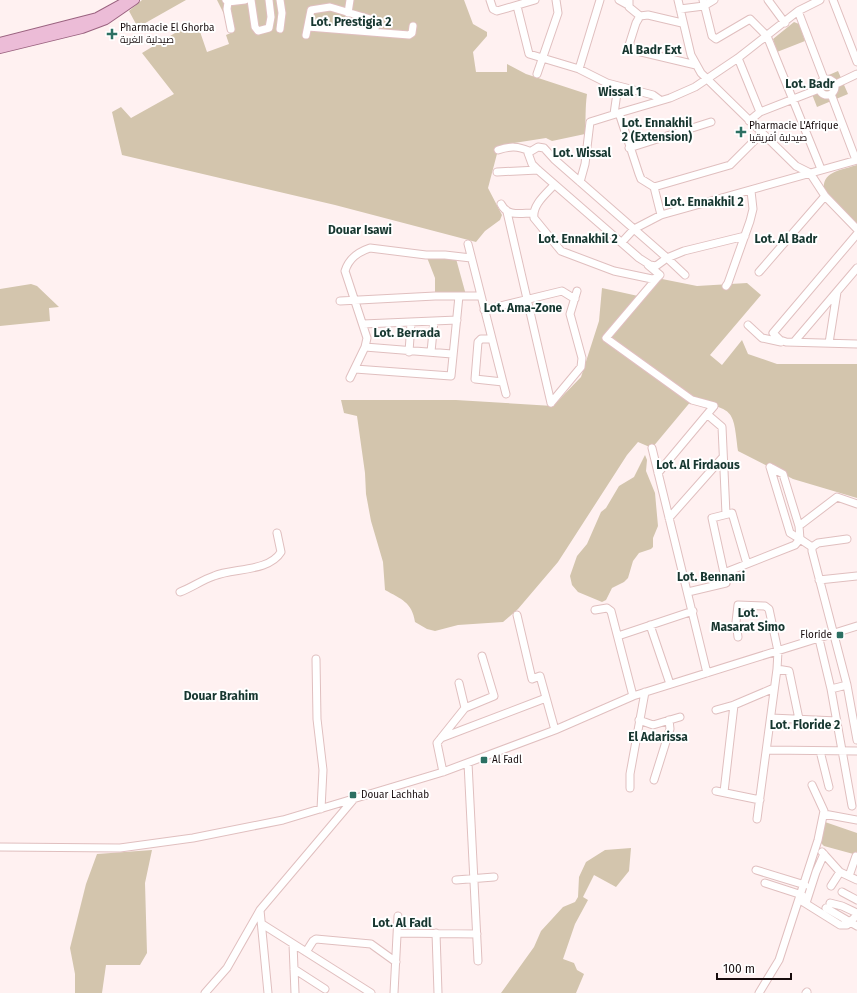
<svg xmlns="http://www.w3.org/2000/svg" width="857" height="993" font-family="'Fira Sans',Cairo,sans-serif">
<style>
.green{fill:#d3c5ad}
.lines{fill:none;stroke-linecap:round;stroke-linejoin:round}
.minor-casing{stroke:#e0bfbf;stroke-width:9}
.major-casing{stroke:#9a627f;stroke-width:10}
.minor{stroke:#fff;stroke-width:7}
.major{stroke:#ecbcd7;stroke-width:8}
.poi-dot{fill:#2c7063;stroke:#fff;stroke-width:1.5}
.labels{text-anchor:middle;dominant-baseline:central;stroke-width:4;stroke-linejoin:round;paint-order:stroke}
.poi-label{font-size:10px;fill:#170c0d;stroke:#fff;text-anchor:start}
.quarter-label{font-size:12px;font-weight:bold;fill:#173730;stroke:#fff}
</style>
<rect width="100%" height="100%" fill="#fff1f1"/>
<path class="green" d="M142,0H186L140,26L136,24L129,11Z
M217,0H464L473,24L487,32V36L473,52L476,72H507V64L526,74L587,94C585,108 586,120 585,134L552,141L546,138L514,143L498,150L488,188L502,215L500,220L485,231L476,242L335,205L122,155L112,112L121,107L131,118L174,94L142,53L180,30L197,23L207,52L229,44L226,35L233,32Z
M794,22L799,24L805,41L777,52L773,39Z
M838,71L848,94L817,107L808,84Z
M857,165V225L824,191C821,171 842,170 857,165Z
M426,255H455L466,295L435,296V278Z
M657,278L697,286L747,283L761,295L710,355L722,365L742,340L748,354L777,364H857V498L793,479L738,451C733,407 734,411 692,400L652,448L638,442L627,455L558,562L518,609L503,622L458,625L435,631L427,629L415,622C412,602 401,599 385,590L383,562L371,521L366,494L365,473L357,416L344,413L341,400H456L553,406L581,377L599,321L602,288L638,296Z
M31,284L37,286L59,307L49,308L50,321L0,326V289Z
M645,455L647,460L646,471L655,493L658,526L653,538V547L651,549L639,553L633,561L628,578L624,582L612,588L606,600L602,602L578,592L572,585L570,576L577,556L587,544L601,512L606,508L619,486L634,477Z
M825,822L857,833V855L824,846L821,843Z
M631,848L629,871L616,887L594,875L583,897L588,900L575,924L563,959L574,963L577,970L584,974L576,993H501L534,947L541,931L563,907L575,902L578,897L579,877L586,862L605,850Z
M152,850L145,883L147,953L140,965H106L102,993H75V974L70,948L86,884L97,854Z"/>
<g class="lines">
<defs>
<path id="minor" d="M226,0L228,2L245,0
M251,0L255,27L258,31L269,28L271,17L269,0
M490,0L493,9L497,11L535,0
M619,0L628,5
M629,0V7L640,16
M678,0L691,55L701,73L796,166L810,173L825,196L857,229
M703,0L712,36L716,39L750,19L767,36L821,169
M768,0L785,23
M833,0L857,62
M228,2L227,9L231,29
M517,6L529,54L579,69L607,83L653,95L660,100
M680,9L704,6L714,0
M798,11L824,79
M348,13L350,0
M682,23L648,15L640,16L636,23L629,45L637,51L696,65
M308,27L409,35L412,33L413,26
M280,29L282,13L280,0
M306,35L311,10L330,7L377,21L374,32
M738,58L760,112
M579,69L600,0
M537,74L558,13L556,0
M819 87a8 8 0 1 1 16 0a8 8 0 1 1-16 0Z
M836,84L857,74
M831,94L856,160
M614,114L618,86
M749,121L760,112L819,89
M629,148L711,122
M498,150C510,146 518,146 529,151
M497,172L538,170
M580,182L585,164L590,122L619,113
M554,185C546,194 532,205 534,218L561,251L614,271L652,279L657,278L660,275L648,265
M654,187L641,179L639,174L619,113L670,98L695,87L738,58L798,11L820,0
M501,204C507,217 521,213 533,213
M507,212L551,403
M661,215L654,187L730,165L762,133
M857,234L773,333L780,340L786,342L857,344
M622,242L634,229L661,215L857,160
M468,244L506,394
M759,272L825,196
M685,275L667,258L554,159L544,148L538,147L528,153L532,164L538,170L639,258L650,265L656,266L667,258L684,251L745,236
M657,278L606,338L692,400L714,406L658,473
M726,286L728,283L750,221L753,209L751,191
M340,301L435,296H481
M484,310L562,291L575,299
M363,324L457,320
M748,325L762,338L781,342
M492,339H481L478,342L475,379L503,382
M794,342L857,268
M829,343L837,292
M365,347L452,354
M409,352L411,323
M431,352L434,321
M355,369L451,376L459,296
M350,378L365,347L367,338L345,271C349,258 358,252 370,248L426,255H445L471,258
M551,403L581,367L582,358L570,314L577,291
M708,415L722,427L726,514
M652,448L707,673
M770,467L783,474L799,526L800,539
M770,467L790,533L800,539
M669,518L723,457
M799,526L837,497L857,504
M847,539L818,543L812,547V551L847,685L857,740
M724,573L712,518L732,513L747,564
M819,580L857,576
M180,592C191,588 202,580 214,576C232,568 269,572 281,552L277,533
M688,592L726,583L724,573L795,545L800,539L812,547
M595,610L607,608L611,611L633,696
M517,615L532,679L540,676L555,730
M650,625L670,684
M618,636L693,611
M738,637L736,622L738,605L765,606L769,609L778,651L777,669L757,819
M819,639L831,689L852,806
M316,659L317,719L323,770L321,809
M777,669L789,671L799,719
M459,683L465,708L494,696L482,656
M831,689L847,685
M716,710L734,705L774,688
M771,718L837,721
M639,720L653,725L680,717
M441,738L546,698
M767,750L857,751
M820,751L829,787
M468,763L478,961
M443,772L437,743L465,708
M654,780L670,729L669,720
M630,788V774L645,692
M716,791L760,800
M724,792L734,705
M824,814L857,820
M0,847L120,848L193,838L283,820L443,772L555,730L633,696L857,626
M822,852L840,872L857,880
M756,870L805,885
M849,876L856,856
M456,880L494,877
M765,883L802,895
M831,886L840,872
M842,892L857,900
M800,900L840,925H847L857,915
M806,903L816,872L824,854
M830,903L842,906L857,913
M826,908L857,926
M262,924L371,993
M398,933L477,934
M436,933L438,993
M293,944L295,993
M306,952L313,941L316,939L371,944L396,962
M294,969L325,989
M205,993L227,968L260,910
M268,993L260,910L353,800
M394,993L398,916
M759,993L779,960L818,840L824,811L812,785
M806,993L807,992"/>
<path id="major" d="M0,42L97,17L126,1
M0,49L82,29L106,20L135,0"/>
</defs>
<use href="#minor" class="minor-casing"/>
<use href="#major" class="major-casing"/>
<use href="#minor" class="minor"/>
<use href="#major" class="major"/>
</g>
<g class="poi-dot">
<path d="M110 28h4v4h4v4h-4v4h-4v-4h-4v-4h4z"/>
<path d="M739 126h4v4h4v4h-4v4h-4v-4h-4v-4h4z"/>
<rect x="836" y="631" width="8" height="8" rx="2"/>
<rect x="480" y="756" width="8" height="8" rx="2"/>
<rect x="349" y="791" width="8" height="8" rx="2"/>
</g>
<g class="labels">
<g class="poi-label">
<text x="120" y="28">Pharmacie El Ghorba<tspan x="120" dy="12">صيدلية الغربة</tspan></text>
<text x="749" y="126">Pharmacie L'Afrique<tspan x="749" dy="12">صيدلية أفريقيا</tspan></text>
<text x="832" y="635" text-anchor="end">Floride</text>
<text x="492" y="760">Al Fadl</text>
<text x="361" y="795">Douar Lachhab</text>
</g>
<g class="quarter-label">
<text x="351" y="22">Lot. Prestigia 2</text>
<text x="652" y="50">Al Badr Ext</text>
<text x="810" y="84">Lot. Badr</text>
<text x="620" y="92">Wissal 1</text>
<text x="657" y="123">Lot. Ennakhil<tspan x="657" dy="14">2 (Extension)</tspan></text>
<text x="582" y="153">Lot. Wissal</text>
<text x="704" y="202">Lot. Ennakhil 2</text>
<text x="360" y="230">Douar Isawi</text>
<text x="578" y="239">Lot. Ennakhil 2</text>
<text x="786" y="239">Lot. Al Badr</text>
<text x="523" y="308">Lot. Ama-Zone</text>
<text x="407" y="333">Lot. Berrada</text>
<text x="698" y="465">Lot. Al Firdaous</text>
<text x="711" y="577">Lot. Bennani</text>
<text x="748" y="613">Lot.<tspan x="748" dy="14">Masarat Simo</tspan></text>
<text x="221" y="696">Douar Brahim</text>
<text x="805" y="725">Lot. Floride 2</text>
<text x="658" y="737">El Adarissa</text>
<text x="402" y="923">Lot. Al Fadl</text>
</g>
</g>
<path d="M717 973v6h74v-6" fill="none" stroke="#170c0d" stroke-width="2"/>
<text x="723" y="973" font-size="12" fill="#170c0d" stroke="#ffffff" stroke-width="3" paint-order="stroke">100 m</text>
</svg>
